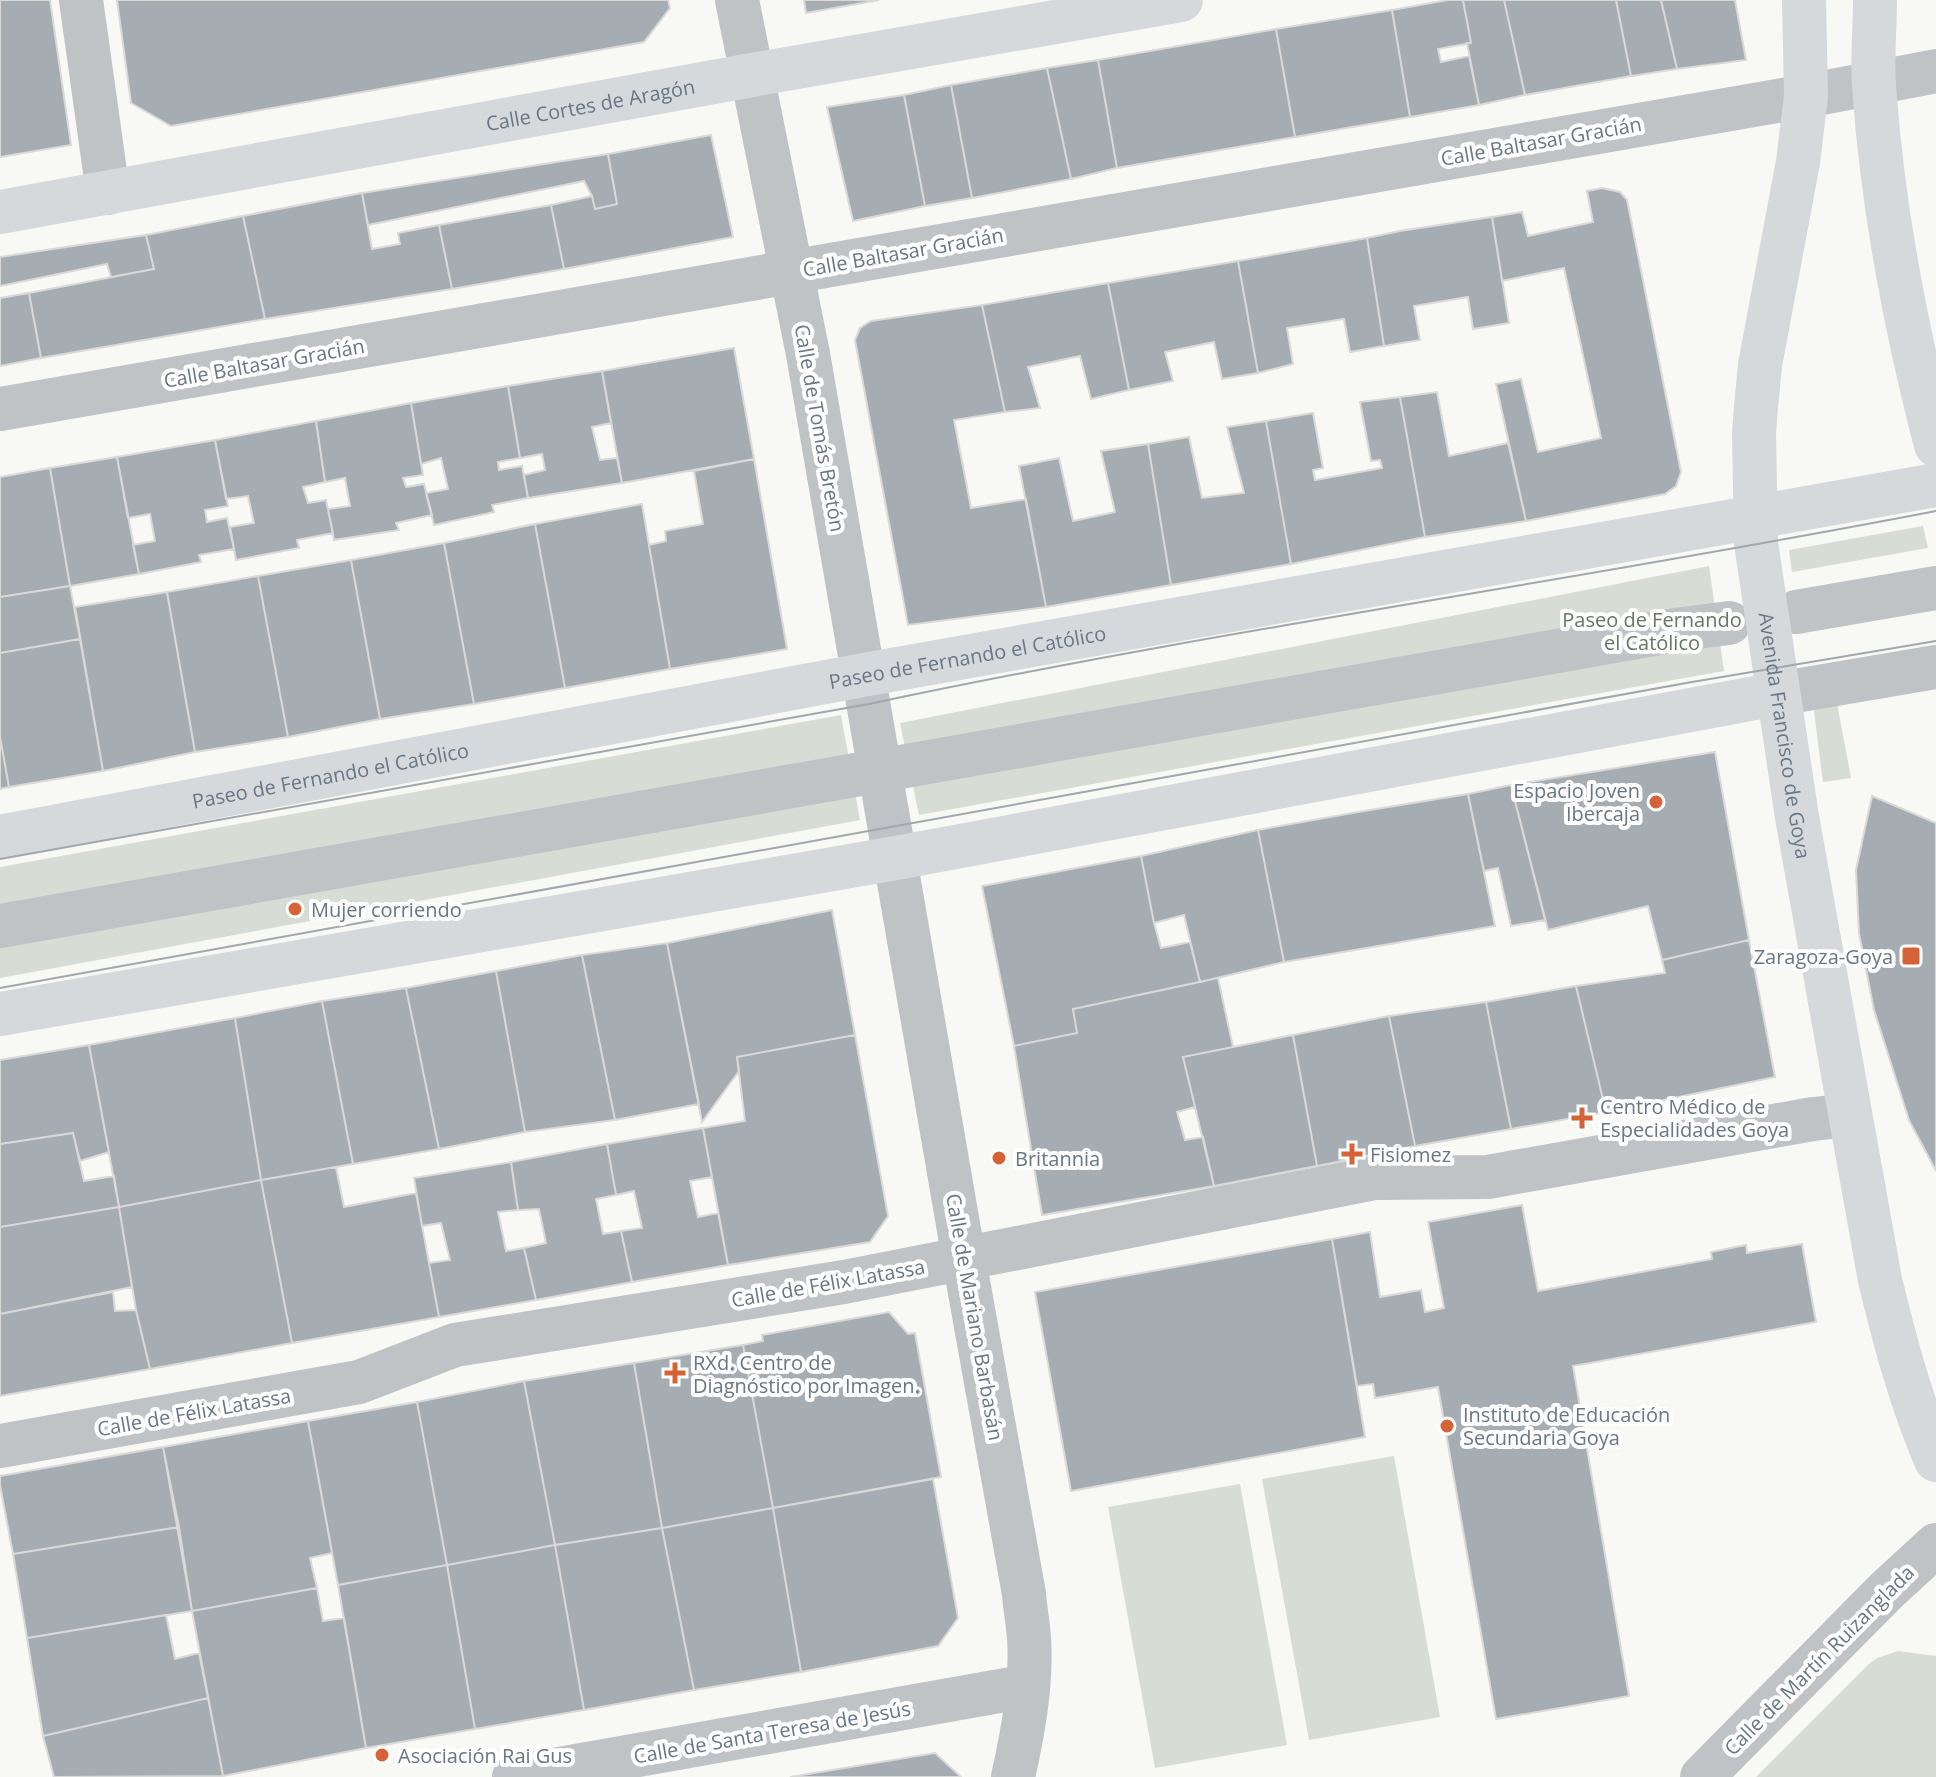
<svg xmlns="http://www.w3.org/2000/svg" width="1936" height="1777" font-family="'Open Sans',sans-serif">
<style>
.green{fill:#d7dcd5}
.building{fill:#a5adb3;stroke:#d9d9d8;stroke-width:2}
.lines{fill:none;stroke-linecap:round;stroke-linejoin:round}
.minor{stroke:#bfc3c6;stroke-width:44}
.major{stroke:#d5d9dc;stroke-width:44}
.tram{stroke:#a1a7ac;stroke-width:2}
.poi-dot{fill:#d66237;stroke:#fff;stroke-width:3}
.labels{text-anchor:middle;dominant-baseline:central;stroke-width:8;stroke-linejoin:round;paint-order:stroke}
.street-label{font-size:20px;fill:#697784;stroke:#fff}
.park-label{font-size:20px;fill:#667763;stroke:#fff}
.poi-label{font-size:20px;fill:#697784;stroke:#fff;text-anchor:start}
</style>
<rect width="100%" height="100%" fill="#f8f8f5"/>
<path class="green" d="M1923,526L1928,548L1792,572L1789,550Z
M1709,566L1724,671L919,815L900,723Z
M1836,698L1851,778L1823,782L1814,711L1819,704Z
M841,715L860,820L0,978V867Z
M1394,1456L1440,1717L1309,1740L1262,1479Z
M1240,1484L1287,1745L1155,1768L1108,1507Z
M1898,1651L1936,1656V1777H1756L1870,1663L1877,1658Z"/>
<path class="building" d="M0,0H50L71,145L0,157Z
M117,0H668L670,8L644,42L171,126L131,103Z
M804,0H879L806,13Z
M1448,0H1463L1471,43L1438,49L1441,62L1469,56L1479,105L1410,117L1392,10Z
M1463,0H1504L1525,95L1479,105L1467,43H1471Z
M1504,0H1616L1631,76L1525,95Z
M1616,0H1661L1677,69L1631,76Z
M1661,0H1735L1746,60L1677,69Z
M1392,10L1410,117L1295,137L1276,29Z
M1276,29L1295,137L1117,168L1098,60Z
M1098,60L1117,168L1071,179L1047,68Z
M1047,68L1071,179L972,198L951,85Z
M951,85L972,198L925,206L904,95Z
M904,95L925,206L853,221L827,107Z
M711,135L733,237L564,269L551,205L592,196L595,209L617,204L608,154Z
M608,154L617,204L595,209L592,196L584,181L368,225L362,193Z
M1602,188L1620,192L1627,200L1681,472L1676,486L1665,494L1526,521L1496,384L1521,379L1538,452L1601,438L1564,268L1502,281L1492,217L1522,212L1528,236L1593,222L1587,191Z
M362,193L372,249L400,244L398,233L439,225L452,289L265,319L243,216Z
M551,205L564,269L452,289L439,225Z
M243,216L265,319L41,358L29,293L154,269L146,235Z
M1492,217L1509,323L1473,329L1468,297L1414,306L1420,340L1384,346L1367,238L1400,231Z
M146,235L154,269L111,277L107,264L0,286V257Z
M1367,238L1384,346L1350,352L1344,319L1287,328L1293,364L1258,373L1238,261Z
M1238,261L1258,373L1222,379L1214,342L1165,352L1173,381L1129,390L1108,283Z
M1108,283L1129,390L1091,399L1080,356L1028,367L1040,408L1005,412L982,305Z
M29,293L41,358L0,366V298Z
M982,305L1005,412L954,420L971,508L1026,499L1046,607L908,625L855,340L860,328L871,321Z
M734,348L754,459L622,483L602,371Z
M602,371L611,423L592,427L600,460L617,458L622,483L528,498L524,475L545,470L542,454L520,458L508,386Z
M508,386L520,458L498,462L499,470L522,466L528,498L492,505L494,512L434,525L426,493L448,489L441,458L421,464L411,403Z
M1437,392L1449,456L1508,443L1526,521L1425,537L1400,397Z
M1400,397L1425,537L1291,564L1266,421L1313,413L1323,468L1313,470L1315,480L1382,468L1380,460L1371,461L1360,402Z
M411,403L423,475L403,478L406,487L424,484L432,515L396,523L399,530L334,540L328,509L350,506L345,478L325,482L316,421Z
M316,421L325,482L303,487L308,503L326,500L333,533L297,540L299,548L236,560L230,527L254,523L248,496L226,499L215,440Z
M1266,421L1291,564L1171,585L1148,444L1189,437L1202,498L1244,493L1227,427Z
M215,440L228,506L205,510L207,522L227,518L234,549L199,555L201,562L139,574L133,545L155,541L150,514L128,518L117,457Z
M1148,444L1171,585L1046,607L1019,466L1059,458L1073,521L1115,512L1101,451Z
M117,457L139,574L70,586L50,468Z
M754,459L787,649L670,669L649,545L666,541L665,531L703,524L694,471Z
M50,468L70,586L0,597V477Z
M642,504L670,669L565,688L535,524Z
M535,524L565,688L474,704L444,543Z
M444,543L474,704L380,719L351,560Z
M351,560L380,719L288,737L258,576Z
M258,576L288,737L195,752L167,592Z
M70,586L80,639L0,653V597Z
M167,592L195,752L103,771L75,607Z
M80,639L103,771L9,787L0,737V653Z
M0,737L9,787L0,789Z
M1715,752L1749,940L1662,960L1648,906L1548,930L1511,785Z
M1511,785L1545,920L1511,926L1498,868L1484,871L1468,794Z
M1468,794L1495,926L1284,962L1258,830L1364,811Z
M1872,796L1936,823V1171L1909,1120L1874,1010L1859,933L1856,870Z
M1258,830L1284,962L1200,982L1184,915L1154,923L1141,856Z
M1141,856L1154,923L1161,948L1190,942L1200,982L1073,1009L1077,1033L1014,1046L982,886Z
M832,910L855,1035L737,1057L739,1071L702,1122L667,943Z
M1749,940L1775,1077L1606,1112L1576,986L1665,973L1662,960Z
M667,943L699,1104L615,1120L582,955Z
M582,955L615,1120L525,1132L496,971Z
M496,971L525,1132L439,1149L406,988Z
M1218,978L1233,1047L1183,1057L1195,1107L1177,1112L1185,1140L1203,1137L1214,1186L1042,1215L1014,1046L1077,1033L1073,1009Z
M1576,986L1606,1112L1511,1129L1486,1002Z
M406,988L439,1149L353,1164L322,1001Z
M322,1001L353,1164L261,1180L235,1018Z
M1486,1002L1511,1129L1415,1146L1389,1016Z
M1389,1016L1415,1146L1317,1166L1293,1035Z
M235,1018L261,1180L119,1207L89,1045Z
M855,1035L888,1216L870,1242L728,1265L703,1128L745,1121L737,1057Z
M1293,1035L1317,1166L1214,1186L1183,1057Z
M89,1045L109,1152L80,1161L73,1133L0,1144V1060Z
M703,1128L712,1177L690,1181L698,1217L718,1213L728,1265L632,1282L621,1231L642,1228L634,1191L616,1195L607,1144Z
M73,1133L84,1181L114,1176L119,1207L0,1227V1144Z
M607,1144L616,1195L596,1199L603,1234L621,1231L632,1282L536,1300L524,1248L546,1243L539,1209L518,1210L511,1162Z
M511,1162L518,1210L498,1212L506,1251L524,1248L536,1300L439,1317L429,1263L450,1260L441,1223L422,1226L414,1178Z
M336,1167L344,1207L416,1193L439,1317L292,1343L261,1180Z
M261,1180L292,1343L150,1369L136,1310L119,1207Z
M1522,1205L1538,1291L1712,1259L1711,1252L1746,1245L1747,1253L1802,1244L1816,1322L1573,1366L1629,1696L1496,1719L1438,1387L1375,1398L1373,1384L1357,1386L1332,1239L1370,1232L1380,1297L1421,1290L1425,1312L1444,1308L1428,1222Z
M119,1207L132,1287L0,1314V1227Z
M1332,1239L1365,1437L1071,1491L1035,1292Z
M113,1292L115,1311L136,1310L150,1369L0,1396V1314Z
M889,1312L908,1334L915,1333L941,1477L773,1508L743,1345L763,1341L762,1335Z
M743,1345L773,1508L662,1528L634,1363Z
M634,1363L662,1528L555,1545L524,1381Z
M524,1381L555,1545L447,1565L417,1402Z
M417,1402L447,1565L338,1585L308,1421Z
M308,1421L332,1553L310,1558L317,1588L192,1611L163,1447Z
M163,1447L179,1527L13,1554L0,1485V1476Z
M933,1479L958,1618L938,1646L801,1672L773,1508Z
M773,1508L801,1672L694,1690L662,1528Z
M179,1527L192,1611L27,1638L13,1554Z
M662,1528L694,1690L584,1710L555,1545Z
M555,1545L584,1710L475,1729L447,1565Z
M447,1565L475,1729L366,1748L338,1585Z
M317,1588L323,1621L344,1618L366,1748L223,1776L192,1611Z
M166,1615L175,1659L199,1653L208,1698L43,1736L27,1638Z
M208,1698L223,1776L54,1777L43,1736Z
M935,1753L961,1777H790Z"/>
<g class="lines">
<path class="minor" d="M81,0L108,193
M737,0L808,354L964,1259L1024,1594C1025,1608 1028,1623 1029,1638C1032,1684 1023,1732 1013,1777
M0,409L1806,96L1936,71
M1796,612L1936,588
M1777,694L1936,667
M0,926L1682,629L1729,623
M0,1446L359,1382L455,1345L844,1282L1375,1178L1488,1177L1813,1119L1850,1115
M514,1777L1028,1686
M1702,1777L1886,1591L1936,1545"/>
<g class="major">
<path id="s1" d="M1804,0L1806,96L1798,162L1760,365L1756,407L1754,433L1756,543L1797,817L1880,1280C1895,1342 1911,1402 1936,1460"/>
<path d="M1875,0C1875,28 1872,57 1874,85C1882,206 1906,329 1936,445"/>
<path id="s2" d="M0,212L752,75L1181,0"/>
<path id="s3" d="M0,837L863,675L1936,485"/>
<path d="M0,1014L896,858L1777,694"/>
</g>
<path class="tram" d="M0,859L869,704C1222,629 1581,580 1936,511
M0,988L1692,682L1936,641"/>
</g>
<g class="poi-dot">
<circle cx="1656" cy="802" r="8"/>
<circle cx="295" cy="909" r="8"/>
<rect x="1901" y="946" width="20" height="20" rx="4"/>
<path d="M1578 1106h8v8h8v8h-8v8h-8v-8h-8v-8h8z"/>
<path d="M1348 1142h8v8h8v8h-8v8h-8v-8h-8v-8h8z"/>
<circle cx="999" cy="1158" r="8"/>
<path d="M671 1361h8v8h8v8h-8v8h-8v-8h-8v-8h8z"/>
<circle cx="1447" cy="1426" r="8"/>
<circle cx="382" cy="1755" r="8"/>
</g>
<g class="labels">
<g class="street-label">
<text stroke="none"><textPath href="#s2" startOffset="600">Calle Cortes de Aragón</textPath></text>
<text transform="translate(1541 141) rotate(-10)">Calle Baltasar Gracián</text>
<text transform="translate(903 252) rotate(-10)">Calle Baltasar Gracián</text>
<text transform="translate(264 363) rotate(-10)">Calle Baltasar Gracián</text>
<text transform="translate(820 428) rotate(80)">Calle de Tomás Bretón</text>
<text stroke="none"><textPath href="#s3" startOffset="984">Paseo de Fernando el Católico</textPath></text>
<text stroke="none"><textPath href="#s1" startOffset="742">Avenida Francisco de Goya</textPath></text>
<text stroke="none"><textPath href="#s3" startOffset="336">Paseo de Fernando el Católico</textPath></text>
<text transform="translate(828 1283) rotate(-10)">Calle de Félix Latassa</text>
<text transform="translate(975 1317) rotate(80)">Calle de Mariano Barbasán</text>
<text transform="translate(194 1412) rotate(-10)">Calle de Félix Latassa</text>
<text transform="translate(1819 1660) rotate(-45)">Calle de Martín Ruizanglada</text>
<text transform="translate(772 1732) rotate(-10)">Calle de Santa Teresa de Jesús</text>
</g>
<g class="park-label">
<text x="1652" y="619">Paseo de Fernando<tspan x="1652" dy="23">el Católico</tspan></text>
</g>
<g class="poi-label">
<text x="1640" y="790" text-anchor="end">Espacio Joven<tspan x="1640" dy="23">Ibercaja</tspan></text>
<text x="311" y="909">Mujer corriendo</text>
<text x="1893" y="956" text-anchor="end">Zaragoza-Goya</text>
<text x="1600" y="1106">Centro Médico de<tspan x="1600" dy="23">Especialidades Goya</tspan></text>
<text x="1370" y="1154">Fisiomez</text>
<text x="1015" y="1158">Britannia</text>
<text x="693" y="1362">RXd. Centro de<tspan x="693" dy="23">Diagnóstico por Imagen.</tspan></text>
<text x="1463" y="1414">Instituto de Educación<tspan x="1463" dy="23">Secundaria Goya</tspan></text>
<text x="398" y="1755">Asociación Rai Gus</text>
</g>
</g>
</svg>
